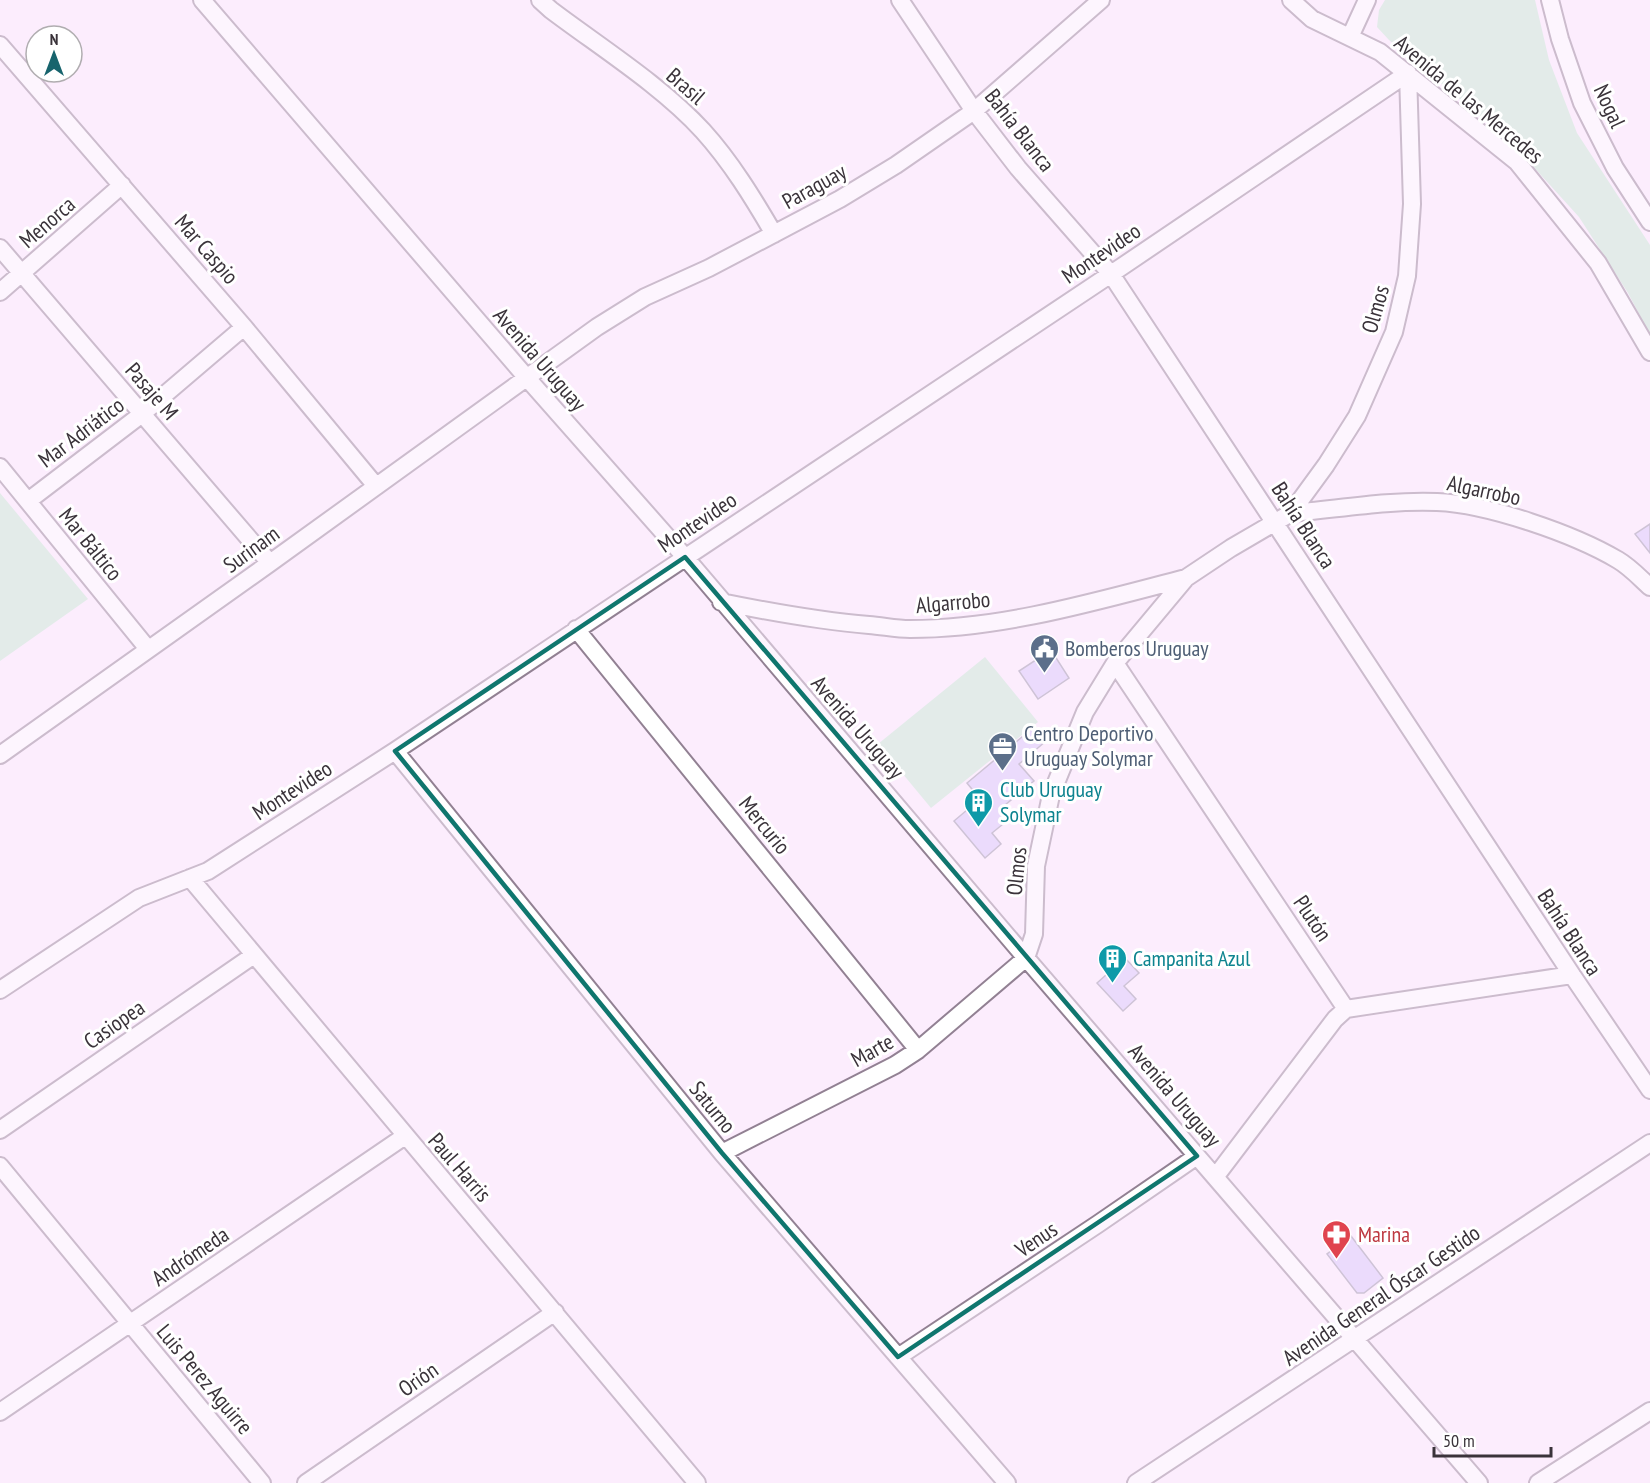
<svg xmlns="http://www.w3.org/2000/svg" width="1650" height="1483" font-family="'PT Sans Narrow',sans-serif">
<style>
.green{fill:#c5e9d1}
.building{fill:#d7c6fa;stroke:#9891a7;stroke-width:1.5}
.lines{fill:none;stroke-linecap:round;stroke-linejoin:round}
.minor-casing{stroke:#928193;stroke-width:20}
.minor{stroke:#fff;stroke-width:16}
.marked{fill:none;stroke:#0f766e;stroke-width:4.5;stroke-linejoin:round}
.labels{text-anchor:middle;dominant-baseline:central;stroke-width:6;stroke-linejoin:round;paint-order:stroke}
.street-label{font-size:22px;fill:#3a333a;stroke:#fff}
.service-label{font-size:22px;fill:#4e5e75;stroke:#fff;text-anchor:start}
.culture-label{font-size:22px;fill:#0d838f;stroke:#fff;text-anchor:start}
.health-label{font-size:22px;fill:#be3a42;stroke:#fff;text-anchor:start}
</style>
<rect width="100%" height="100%" fill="#fcedfd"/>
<path class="green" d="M1385,0H1535L1549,60L1577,133L1650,245V335L1628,293L1579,217L1508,139L1389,40L1377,27L1379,10Z
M0,493L88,599L0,661Z
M985,657L1038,722L931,808L878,744Z"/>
<path class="building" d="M1650,524V553L1635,534Z
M1051,650L1069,678L1038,699L1019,671Z
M1034,727L1046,741L1019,764L1034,781L999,810L1008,820L992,833L1001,844L985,858L954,821L980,799L967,783Z
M1125,958L1139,973L1124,986L1136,999L1123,1011L1097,983Z
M1351,1236L1383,1278L1364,1293H1357L1327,1254Z"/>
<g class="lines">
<defs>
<path id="minor" d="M202,0L527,378L685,557L1026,958L1479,1483
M540,0L551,10C600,47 662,86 703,131C731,162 753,198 774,234
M900,0L974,111L1018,168L1111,274L1572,975L1650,1090
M1291,0L1312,19L1380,52L1517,162L1598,263L1650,352
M1550,0L1560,39L1582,103L1615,168L1650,222
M1350,37L1367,0
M0,45L244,327L376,486
M0,248L270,563
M0,292L122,185
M0,467L148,649
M28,501L142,414L244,327
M1291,513C1339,509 1388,500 1437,502C1488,504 1574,534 1618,560C1630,567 1640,578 1650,587
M721,602C770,612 819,621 869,625C883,626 896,629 910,629C1003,629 1097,601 1186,578
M576,629L918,1050
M1115,663L1346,1009
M395,751L722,1153L1007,1483
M0,755L270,563L597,327L645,297L709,268L840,199L896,165L974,111L1101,0
M190,878L697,1483
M0,990L139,898L208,871L395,751L1111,274L1408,73
M1346,1009L1572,975
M0,1130L254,955
M722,1153L895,1065L918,1050L1026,958L1034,934L1036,866L1051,795L1085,712L1115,663L1186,578L1231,548L1291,513L1326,465L1357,416L1394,332L1407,276L1412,204L1408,73
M0,1166L262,1483
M1216,1176L1335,1019L1346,1009
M898,1357L1098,1224L1197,1156
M0,1412L405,1136
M306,1483L555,1312
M1136,1483L1650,1143
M1538,1483L1650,1411"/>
</defs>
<use href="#minor" class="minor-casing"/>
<use href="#minor" class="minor"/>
</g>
<path d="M0 0H1650V1483H0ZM685,557L1197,1156L898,1357L722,1153L395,751Z" fill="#fcedfd" fill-opacity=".55" fill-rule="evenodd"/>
<path class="marked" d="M685,557L1197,1156L898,1357L722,1153L395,751Z"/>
<defs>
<symbol id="civic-pin" viewBox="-11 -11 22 30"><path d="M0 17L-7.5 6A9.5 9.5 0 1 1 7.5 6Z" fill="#5c6f8a" stroke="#fff"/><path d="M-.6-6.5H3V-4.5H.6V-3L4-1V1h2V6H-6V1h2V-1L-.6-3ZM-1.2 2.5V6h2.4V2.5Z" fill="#fff"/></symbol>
<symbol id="office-pin" viewBox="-11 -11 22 30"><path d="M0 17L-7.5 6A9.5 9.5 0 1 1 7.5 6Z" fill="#5c6f8a" stroke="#fff"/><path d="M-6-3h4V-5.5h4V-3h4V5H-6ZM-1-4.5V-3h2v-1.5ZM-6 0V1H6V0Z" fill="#fff"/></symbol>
<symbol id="building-pin" viewBox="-11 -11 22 30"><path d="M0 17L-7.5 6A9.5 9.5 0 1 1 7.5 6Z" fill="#0f9aa8" stroke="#fff"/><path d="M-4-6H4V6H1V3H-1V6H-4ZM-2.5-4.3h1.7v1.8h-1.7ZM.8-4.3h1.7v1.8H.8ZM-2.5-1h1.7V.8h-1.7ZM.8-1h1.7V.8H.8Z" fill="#fff"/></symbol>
<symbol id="pharmacy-pin" viewBox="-11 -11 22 30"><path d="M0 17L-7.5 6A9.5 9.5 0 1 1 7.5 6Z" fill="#e0444e" stroke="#fff"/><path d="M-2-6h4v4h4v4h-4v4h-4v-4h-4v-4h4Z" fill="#fff"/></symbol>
</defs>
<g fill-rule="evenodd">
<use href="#civic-pin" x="1028" y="632" width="33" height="45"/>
<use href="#office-pin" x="986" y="730" width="33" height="45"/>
<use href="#building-pin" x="962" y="786" width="33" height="45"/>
<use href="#building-pin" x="1096" y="942" width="33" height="45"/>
<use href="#pharmacy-pin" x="1320" y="1218" width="33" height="45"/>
</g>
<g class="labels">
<g class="street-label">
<text transform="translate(686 86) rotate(41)">Brasil</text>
<text transform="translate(1469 99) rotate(40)">Avenida de las Mercedes</text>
<text transform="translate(1610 106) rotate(65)">Nogal</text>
<text transform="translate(1020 130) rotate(52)">Bahía Blanca</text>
<text transform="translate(814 186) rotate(-29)">Paraguay</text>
<text transform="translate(47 222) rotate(-41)">Menorca</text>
<text transform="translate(207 249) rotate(49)">Mar Caspio</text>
<text transform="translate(1101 253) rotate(-34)">Montevideo</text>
<text transform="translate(1375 309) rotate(-74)">Olmos</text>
<text transform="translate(540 359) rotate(49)">Avenida Uruguay</text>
<text transform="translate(152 391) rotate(49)">Pasaje M</text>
<text transform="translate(81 432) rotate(-37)">Mar Adriático</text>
<text transform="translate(1484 490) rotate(12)">Algarrobo</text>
<text transform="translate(697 522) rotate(-34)">Montevideo</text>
<text transform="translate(1304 525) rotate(57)">Bahía Blanca</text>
<text transform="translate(91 544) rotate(51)">Mar Báltico</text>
<text transform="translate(251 549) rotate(-36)">Surinam</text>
<text transform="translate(953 602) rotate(-5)">Algarrobo</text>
<text transform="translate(858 727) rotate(49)">Avenida Uruguay</text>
<text transform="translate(292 790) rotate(-33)">Montevideo</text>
<text transform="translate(765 825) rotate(51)">Mercurio</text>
<text transform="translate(1016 871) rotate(-84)">Olmos</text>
<text transform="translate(1313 918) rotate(56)">Plutón</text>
<text transform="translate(1570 932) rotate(57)">Bahía Blanca</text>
<text transform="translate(114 1024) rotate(-35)">Casiopea</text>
<text transform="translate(872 1050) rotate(-29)">Marte</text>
<text transform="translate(1175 1095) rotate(49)">Avenida Uruguay</text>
<text transform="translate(713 1107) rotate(51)">Saturno</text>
<text transform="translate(460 1167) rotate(49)">Paul Harris</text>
<text transform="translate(1036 1239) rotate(-34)">Venus</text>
<text transform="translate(190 1256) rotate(-34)">Andrómeda</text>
<text transform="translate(1381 1295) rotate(-34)">Avenida General Óscar Gestido</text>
<text transform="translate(205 1379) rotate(50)">Luis Perez Aguirre</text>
<text transform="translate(418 1379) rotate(-35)">Orión</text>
</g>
<g class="service-label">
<text x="1065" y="648">Bomberos Uruguay</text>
<text x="1024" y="733">Centro Deportivo<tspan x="1024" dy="25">Uruguay Solymar</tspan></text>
</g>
<g class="culture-label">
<text x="1000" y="789">Club Uruguay<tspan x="1000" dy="25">Solymar</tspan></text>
<text x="1133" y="958">Campanita Azul</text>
</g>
<g class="health-label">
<text x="1358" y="1234">Marina</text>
</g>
</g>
<g transform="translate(54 54)"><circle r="28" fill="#ffffff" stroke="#b0adb0" stroke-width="1.5"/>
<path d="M0-4.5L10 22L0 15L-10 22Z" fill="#17646d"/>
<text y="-9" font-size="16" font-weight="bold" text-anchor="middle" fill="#3a333a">N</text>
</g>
<path d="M1434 1447v9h117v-9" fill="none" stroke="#3a333a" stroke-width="3"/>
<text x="1443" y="1447" font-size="18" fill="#3a333a" stroke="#ffffff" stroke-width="4.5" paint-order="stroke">50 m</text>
</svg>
